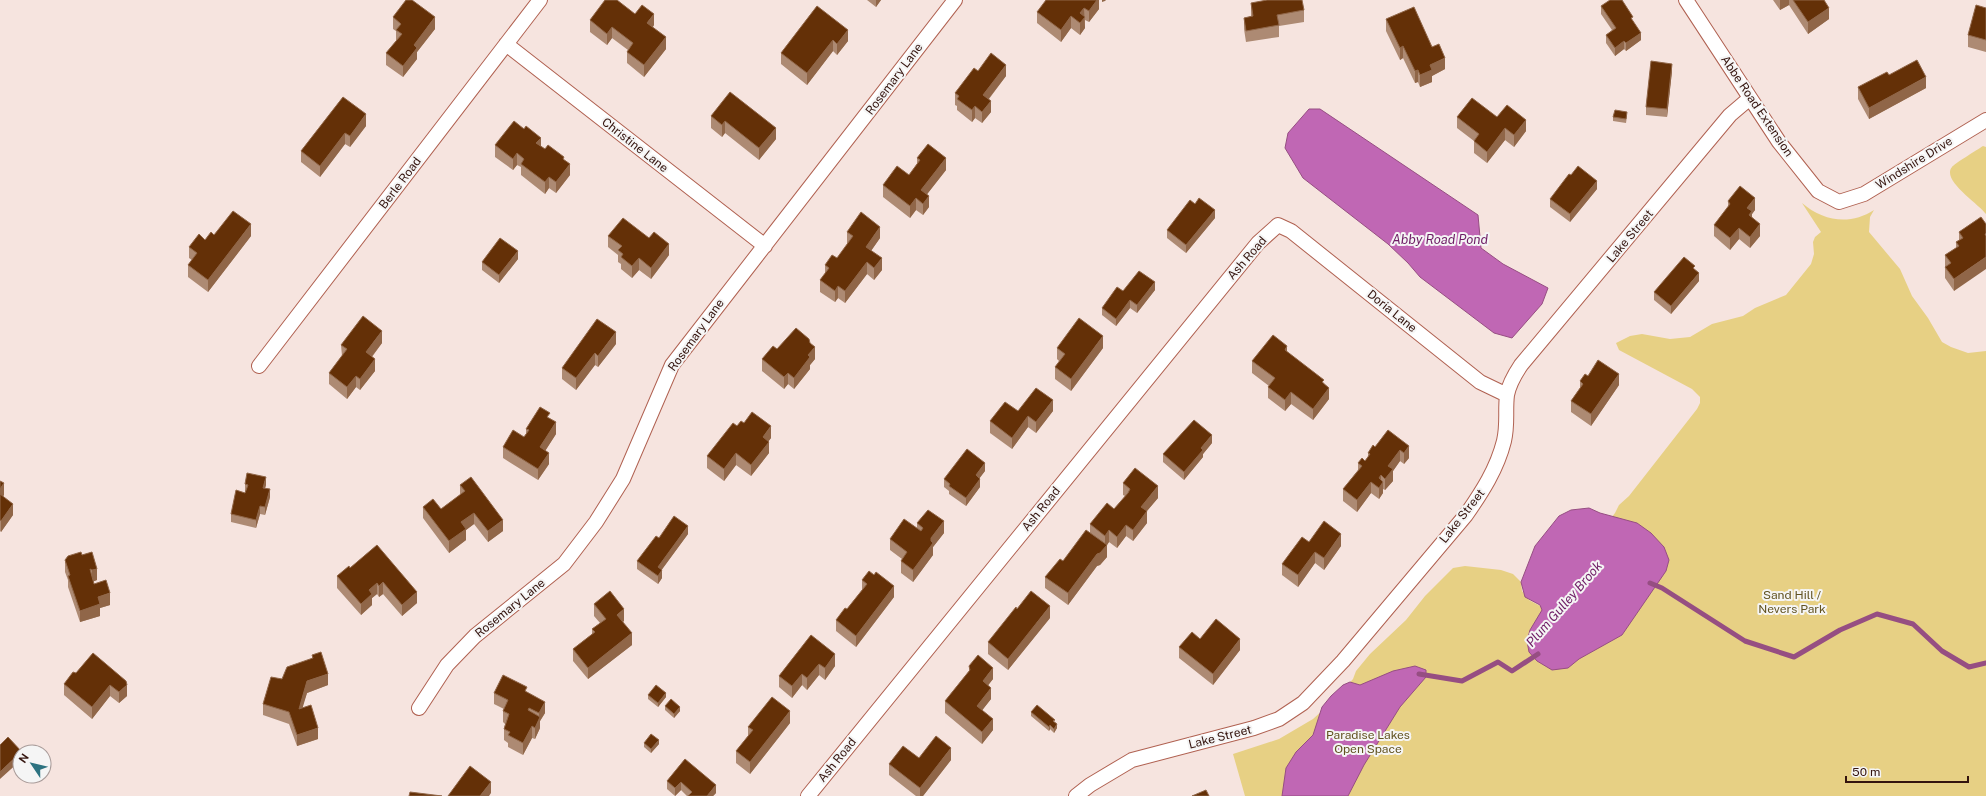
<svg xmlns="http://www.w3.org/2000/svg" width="1986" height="796" font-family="'Public Sans',sans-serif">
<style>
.green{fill:#e7d084}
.water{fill:#c067b4;stroke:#964e82}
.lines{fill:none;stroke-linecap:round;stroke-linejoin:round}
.stream{stroke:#964e82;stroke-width:5}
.street-casing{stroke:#b06151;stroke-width:16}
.street{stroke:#fff;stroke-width:14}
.wall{fill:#ad8a73}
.shaded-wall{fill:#906648}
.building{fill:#643007;stroke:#906648}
.labels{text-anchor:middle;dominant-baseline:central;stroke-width:4;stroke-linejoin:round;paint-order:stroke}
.street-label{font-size:12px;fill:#34140e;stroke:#f5f5f5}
.park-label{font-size:12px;fill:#615220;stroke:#f5f5f5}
.water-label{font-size:13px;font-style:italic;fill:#6e1c65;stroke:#f5f5f5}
</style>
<rect width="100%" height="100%" fill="#f6e4df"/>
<path class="green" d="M1983,146L1986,147V214C1978,203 1941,180 1952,167C1954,164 1977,150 1983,146Z
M1802,203C1824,222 1851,225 1874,210L1870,217L1869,232L1900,269L1912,296L1928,318L1942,342L1951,347L1968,353L1986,351V796H1245L1233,754L1279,739L1313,719L1336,698L1353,679L1356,671L1370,654L1406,620L1425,596L1453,568L1465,566L1501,570L1513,574L1521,582L1522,591L1529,600L1542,607L1615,513L1619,505L1629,496L1697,409L1700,403V397L1692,389L1619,350L1616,343L1630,336L1642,334L1670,339L1690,337L1712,324L1743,316L1755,308L1786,295L1811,264L1814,254L1813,242L1815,237L1821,232Z"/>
<path class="water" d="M1309,109H1320L1478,215L1481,248L1503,264L1548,288L1542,304L1512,338L1494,333L1420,277L1408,263L1388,244L1303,178L1285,148L1288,133Z
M1589,508L1600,513L1637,523L1651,533L1664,547L1669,560L1666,571L1622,635L1579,659L1568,668L1552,670L1537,661L1529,652L1527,641L1530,630L1542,610L1540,605L1525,597L1521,582L1535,546L1559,516L1571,510Z
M1415,666L1426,670V677L1400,707L1364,765L1348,796H1282L1286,768L1296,752L1313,735L1322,707L1331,696L1343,685L1350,682L1360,685L1393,671Z"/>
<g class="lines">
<path class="stream" d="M1650,583L1662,588L1745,641L1794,657L1840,630L1877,614L1913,624L1942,651L1969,667L1986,663
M1419,674L1462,681L1498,662L1512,671L1538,654"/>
<defs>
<path id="street" d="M1686,0L1779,142L1818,191L1839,202L1864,194L1986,120
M506,44L765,246
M259,366L540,0
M419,708L447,665L475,636L564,564L596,522L623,479L672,365L955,0
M808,796L1258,243L1278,225L1291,231L1480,382L1507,395
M1076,796L1090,785L1132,760L1254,728L1279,719L1303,703L1343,661L1466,515C1482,492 1497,469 1504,441C1508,424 1505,411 1507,395C1509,384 1515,374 1521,365L1730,115L1750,98"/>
</defs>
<use href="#street" class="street-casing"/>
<use href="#street" class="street"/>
</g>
<path class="wall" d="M867,0H881L876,7Z
M1099,0V9L1089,22L1085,20V28L1080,35L1071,28L1061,42L1037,23V12Z
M1773,0H1824L1829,19L1808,34L1789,5L1780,10Z
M1251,3L1304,10V22L1279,26V37L1246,42L1244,29V18L1251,16Z
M817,6L848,41L837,55L833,51L807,85L781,64V53Z
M1601,6L1633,21L1641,40L1626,51L1624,49L1615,56L1606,43V35L1612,30L1601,14Z
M1986,8V52L1968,47V35Z
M635,14L654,25L653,27L666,49L644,77L627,63V52L628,50L612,38L607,45L590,32V20Z
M393,17L435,29L417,52V59L403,77L386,65V53L396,41V31L393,29Z
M1386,19L1432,47L1445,69L1432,76V82L1420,87L1418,82L1415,83L1403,58L1400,60L1386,31Z
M978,71L1006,76L989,99L991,112L982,123L975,118L972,122L957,110V106L955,105V93Z
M1672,71L1667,117L1646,115V107Z
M1889,75L1926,88L1869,119L1858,99V87Z
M343,97L366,126L350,147L345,144L320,177L301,162V151Z
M711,116L776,139L759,160L725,133L722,137L711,128Z
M1627,116L1626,123L1613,121V117Z
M1457,117H1497L1526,131L1514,147L1505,140L1487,163L1474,153V141L1457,128Z
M495,145L541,146L545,149L564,160L570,175L556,193L549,188L545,194L521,175V167L517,165L513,170L495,157Z
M917,158L946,170L927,194L929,207L923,215L916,210L910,218L883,197V185L909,175L917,164Z
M1597,189L1570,222L1550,207V199Z
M1728,201L1755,210L1752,214V217L1760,236L1750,248L1739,239L1730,250L1714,236V225L1728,207Z
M1195,204L1215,218L1186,253L1167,238V230Z
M1981,217L1954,291L1945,278V255L1956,248V242L1959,240V232Z
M847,232L880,238L871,251L882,270L874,280L867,274L845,303L838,298L835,302L820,292V280L825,274V265L837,258L848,244L847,243Z
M251,236L208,292L188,277V265L192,260L189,258V247L205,240Z
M608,236L649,238L669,255L651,279L639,270L632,278L621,269V264L618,262V255L608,247Z
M518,259L499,283L482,270V262Z
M1699,281L1671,314L1654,300V292Z
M1155,290L1137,313L1130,308L1116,326L1102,315V308L1123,291Z
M382,343L372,357L375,371L360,390L356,387L347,399L329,384V373L342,356L341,345Z
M810,343L815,359L810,365V369L794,389L788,384L784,389L762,371V359L777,349Z
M616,344L598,367L595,365L576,390L562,379V368Z
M1057,348H1103L1071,391L1055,379V367L1059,361L1057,359Z
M1287,352L1324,383L1329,399L1313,420L1291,404L1285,411L1268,398V387L1269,386L1252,373V361Z
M1588,376L1619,385L1591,426L1571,412V401L1580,388V381Z
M1018,411H1053L1036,433L1028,427L1012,449L990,433V421Z
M550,418L556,434L545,451L549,464L538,480L503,458V447L524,437L526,434V429Z
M744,423L771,438L768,441L769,453L751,476L736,465L724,481L707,468V456L737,426Z
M1388,430L1409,458L1404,464L1400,461L1393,471V481L1385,490L1383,489V493L1379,499L1371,493L1357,512L1343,501V489L1358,470V463L1365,461L1368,457V453L1375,447Z
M1212,443L1203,454V457L1184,480L1163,462V454Z
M985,471L979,478L980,487L966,506L949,494V491L944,487V479Z
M0,481L4,495L3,496L13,515L1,532L0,531Z
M1123,483L1158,498L1147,511V523L1133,541L1126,536L1117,548L1109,542L1107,545V557L1100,565L1097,566L1068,605L1045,588V577L1063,561L1090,533V524L1114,509L1125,496L1123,495Z
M245,484L266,485L265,488L270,497L265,515L260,514L256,528L231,522V514L245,493L246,492H245Z
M460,485L503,531L488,542L474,524L466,530V540L449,553L423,518V507L441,509L460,495Z
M917,523L944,533L933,547V555L913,582L901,573V561L902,559L890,550V539L917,528Z
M688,534L661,570L662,578L658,584L637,569V561L659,538Z
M1309,542L1341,546L1324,570L1315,563L1298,587L1282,575V564Z
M377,545L417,603L402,616L383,594L379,597L377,594L372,598V605L361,615L337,588V576L350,568Z
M92,552L97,580L94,581V584L110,605L100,608V616L80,622L68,587V580L65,572V560Z
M862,580L894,597L856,647L836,631V620L847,609L862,590Z
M594,604L624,621L623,622L632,645L588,679L573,661V649L592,634V629L600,623L594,616Z
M1050,618L1008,670L988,654V642Z
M811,635L835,666L825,680L819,675L807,690L802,685L792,698L779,687V676Z
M1200,639L1240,650L1213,685L1179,658V647Z
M93,653L127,696L119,703L110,696L92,719L64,695V684L76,673Z
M312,655L328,685L307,693L302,707L318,739L297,746L289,724L263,715V704L282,679L312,659Z
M969,666L993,679L988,685L991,699L982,710L993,730L982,744L945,713V701L969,671Z
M527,692L545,713L540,721V728L535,739L532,738L523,755L508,747V743L504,740V729L505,724L503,722V711L504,709L494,704V693Z
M648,695L666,697L658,707L648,699Z
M665,706L680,711L674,718L665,710Z
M1031,712L1055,722L1057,728L1054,733L1050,729L1049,731L1031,716Z
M790,723L750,774L736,763V751L748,736V727Z
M644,743L659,744L651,753L644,747Z
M919,758L951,760L923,796H916L889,775V764Z
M685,759L716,793L713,796H687L681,790L675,796L667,789V781Z"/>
<path class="shaded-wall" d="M876,0H881L876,7Z
M1097,0H1099V9L1089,22V11Z
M1102,0H1106L1105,1L1102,2Z
M1780,0H1789V5L1780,10Z
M1084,8L1085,28L1080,35V13Z
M1829,8V19L1808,34V22Z
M654,14V25L647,34V23Z
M1071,16V28L1061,42V30Z
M435,17V29L417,52V59L403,77V66L414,45Z
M612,27V38L607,45V34Z
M848,30V41L837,55V44Z
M1641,33V40L1626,51V43Z
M666,37V49L644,77V65Z
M833,40V51L807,85V73Z
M1624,41V49L1615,56V48Z
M1403,46V58L1400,60V48Z
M1445,58V69L1432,76V82L1420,87V75L1430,65Z
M1672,64V71L1667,117V109Z
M1006,65V76L983,106V95Z
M1418,70V82L1415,83V71Z
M1926,77V88L1869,119V108Z
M991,101V112L982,123V112Z
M975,106V118L972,122V110Z
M366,114V126L350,147V136Z
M1526,120V131L1514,147V135Z
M725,121V133L722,137V125Z
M776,128V139L759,160V148Z
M1505,128V140L1487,163V152Z
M345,133V144L320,177V166Z
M541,138V149L536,143Z
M517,153V165L513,170V159Z
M946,158V170L921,202V190Z
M570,164V175L556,193V182Z
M549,177V188L545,194V182Z
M1597,181V189L1570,222V214Z
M929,196V207L923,215V204Z
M916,198V210L910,218V206Z
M1755,198V210L1752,214V222L1749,226L1747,208Z
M1215,210V218L1186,253V245Z
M251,224V236L208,292V280Z
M1760,224V236L1750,248V237Z
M880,227V238L866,258V247Z
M1739,228V239L1730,250V238Z
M669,244V255L651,279V268Z
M518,251V259L499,283V275Z
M1986,257V269L1954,291V279Z
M639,258V270L632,278V266Z
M882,258V270L874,280V268Z
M867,262V274L845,303V291Z
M1699,273V281L1671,314V306Z
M1155,282V290L1137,313V305Z
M838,286V298L835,302V291Z
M1130,300V308L1116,326V319Z
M382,331V343L366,364V352Z
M616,332V344L598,367V356Z
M1103,336V348L1071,391V379Z
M1287,346V358L1285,350Z
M815,347V359L810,365V369L794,389V378L808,355Z
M595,353V365L576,390V378Z
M375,359V371L360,390V379Z
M788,373V384L784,389V377Z
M1619,374V385L1591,426V414Z
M356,376V387L347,399V387Z
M1329,388V399L1313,420V409Z
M1291,392V404L1285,411V400Z
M1053,400V411L1036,433V422Z
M1028,416V427L1012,449V438Z
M556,422V434L540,459V447Z
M771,426V438L763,449V437Z
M1212,435V443L1203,454V457L1184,480V472L1201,448Z
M769,442V453L751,476V465Z
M1409,446V458L1404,464V453Z
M1400,450V461L1393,471V481L1385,490V479L1388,466Z
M549,453V464L538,480V469Z
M736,453V465L724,481V469Z
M985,463V471L976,483V475Z
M1381,475V485L1383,482V493L1379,499V478Z
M266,477V485L263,495V488Z
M980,479V487L966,506V498Z
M1371,482V493L1357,512V500Z
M4,483V495L0,500V489Z
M1158,486V498L1141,518V507Z
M270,489V497L265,515V507Z
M13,504V515L1,532V521Z
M260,506V514L256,528V520Z
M1147,511V523L1133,541V530Z
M474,513V524L466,530V540L449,553V541L461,522Z
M503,520V531L488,542V531Z
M944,521V533L933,547V555L913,582V570L931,541V538Z
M1126,525V536L1117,548V537Z
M688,526V534L658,575V567Z
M1109,530V542L1107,545V557L1100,565L1097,566L1068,605V593L1097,554L1105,547V536Z
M1341,534V546L1324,570V558Z
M1315,552V563L1298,587V575Z
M97,569V580L92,582V570Z
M662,570V578L658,584V576Z
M383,582V594L379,597V586Z
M377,583V594L372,598V605L361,615V604L369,590Z
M894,586V597L856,647V636Z
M417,592V603L402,616V605Z
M110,593V605L100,608V616L80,622V611L98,597Z
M1050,606V618L1008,670V659Z
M624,609V621L617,626V615Z
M632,633V645L588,679V668Z
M1240,639V650L1213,685V674Z
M835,654V666L825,680V668Z
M819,664V675L807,690V678Z
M993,668V679L983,692V681Z
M328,674V685L307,693L299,720V709L307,681Z
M802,674V685L792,698V686Z
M110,685V696L92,719V707Z
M127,685V696L119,703V692Z
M991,688V699L977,717V706Z
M666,693V697L658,707V703Z
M545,702V713L540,721V728L535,739V728L539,720V713Z
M680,707V711L674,718V714Z
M790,711V723L750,774V762Z
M993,719V730L982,744V732Z
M1057,724V728L1054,733V729Z
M1050,725V729L1049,731V727Z
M532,726V738L523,755V743Z
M318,728V739L297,746V735Z
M659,740V744L651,753V749Z
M951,748V760L923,796H920V788Z
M20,753V761L0,779V772Z
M491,782V793L489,796H480Z
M681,782V790L675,796V788Z
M716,785V793L713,796H707Z"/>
<path class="building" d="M406,0H412L435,17L414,45L417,48L403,66L386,53L402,34L396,30L401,24L393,17Z
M605,0H617L635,14L642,5L654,14L647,23L666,37L644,65L627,52L633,43L612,27L607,34L590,20Z
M1046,0H1097L1089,11L1084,8L1080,13L1085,17L1080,23L1071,16L1061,30L1037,12Z
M1267,0H1302L1304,10L1277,15L1279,25L1246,31L1244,18L1253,16L1251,3Z
M1610,0H1622L1633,17L1631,18L1641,33L1626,43L1624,41L1615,48L1606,35L1616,28L1601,6Z
M1793,0H1824L1829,8L1808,22Z
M1976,5L1986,8V40L1968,35Z
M817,6L848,30L837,44L833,40L807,73L781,53Z
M1414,7L1432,47L1439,44L1445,58L1430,65L1432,70L1420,75L1418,70L1415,71L1403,46L1400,48L1386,19Z
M991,53L1006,65L983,95L991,101L982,112L975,106L972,110L957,99L959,96L955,93L974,68L978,71Z
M1917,60L1926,77L1869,108L1858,87L1887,72L1889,75Z
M1651,61L1672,64L1667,109L1646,107Z
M730,92L776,128L759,148L725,121L722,125L711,116Z
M343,97L366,114L350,136L345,133L320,166L301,151Z
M1472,98L1497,117L1507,105L1526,120L1514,135L1505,128L1487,152L1474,141L1479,134L1457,117Z
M1615,110L1627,112L1626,119L1613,117Z
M514,121L524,129L526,126L541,138L536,143L545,149L548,145L564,157L563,159L570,164L556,182L549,177L545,182L521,164L524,159L517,153L513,159L495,145Z
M928,144L946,158L921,190L929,196L923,204L916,198L910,206L883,185L897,166L909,175L920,160L917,158Z
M1578,166L1597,181L1570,214L1550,199L1569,174L1571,175Z
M1740,186L1755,198L1747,208L1752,211L1749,215L1760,224L1750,237L1739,228L1730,238L1714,225L1730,204L1728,201Z
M1199,198L1215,210L1186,245L1167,230L1190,200L1195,204Z
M233,211L251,224L208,280L188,265L197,253L189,247L199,234L205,240L211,232L214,235Z
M861,212L880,227L866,247L882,258L874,268L867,262L845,291L838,286L835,291L820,280L829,268L825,265L832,255L837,258L853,236L847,232Z
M1981,217L1986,224V233L1985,234L1986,236V257L1954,279L1945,267L1951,263L1945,255L1959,246L1956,242L1963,238L1959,232Z
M623,218L649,238L654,232L669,244L651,268L639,258L632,266L621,257L623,254L618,250L622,246L608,236Z
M500,238L518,251L499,275L482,262Z
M1684,257L1695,266L1693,268L1699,273L1671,306L1654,292Z
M1139,271L1155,282L1137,305L1130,300L1116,319L1102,308L1117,287L1123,291Z
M363,316L382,331L366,352L375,359L360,379L356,376L347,387L329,373L347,349L341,345Z
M1079,318L1103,336L1071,379L1055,367L1065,354L1057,348Z
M597,319L616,332L598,356L595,353L576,378L562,368Z
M796,328L809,339L810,343L815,347L808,355L810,357L794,378L788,373L784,377L762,359L773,346L777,349Z
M1273,335L1287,346L1285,350L1324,380L1322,382L1329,388L1313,409L1291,392L1285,400L1268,387L1275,378L1252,361Z
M1598,360L1619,374L1591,414L1571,401L1583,384L1580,381L1585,374L1588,376Z
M1036,388L1053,400L1036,422L1028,416L1012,438L990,421L1005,402L1018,411Z
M540,407L550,413L547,417L556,422L540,447L549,453L538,469L503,447L513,430L524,437L529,430L526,429Z
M752,412L771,426L763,437L769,442L751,465L736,453L724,469L707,456L733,423L737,426L741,421L744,423Z
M1194,420L1212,435L1201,448L1203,450L1184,472L1163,454Z
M1388,430L1409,446L1404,453L1400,450L1388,466L1393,469L1385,479L1381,475L1379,478L1383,482L1379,488L1371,482L1357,500L1343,489L1362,466L1358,463L1362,458L1365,461L1370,454L1368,453L1373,445L1375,447Z
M967,449L985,463L976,475L980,479L966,498L949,486L950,484L944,479Z
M1135,468L1158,486L1141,507L1147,511L1133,530L1126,525L1117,537L1109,530L1105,536L1090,524L1107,503L1114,509L1128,493L1130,489L1123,483Z
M247,473L266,477L263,488L270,489L265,507L260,506L256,520L231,514L236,490L245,493L248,485L245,484Z
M471,477L503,520L488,531L474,513L461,522L466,529L449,541L423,507L433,499L441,509L465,491L460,485Z
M0,481L4,483L0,489Z
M0,494L13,504L1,521L0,520Z
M928,510L944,521L931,538V541L933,543L913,570L901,561L907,552L890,539L904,519L921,531L923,528L917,523Z
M674,516L688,526L658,567L662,570L658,576L637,561L656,536L659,538Z
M1324,521L1341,534L1324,558L1315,552L1298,575L1282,564L1302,537L1309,542Z
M1086,530L1107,545L1100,553L1097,554L1068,593L1045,577L1060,559L1063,561Z
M377,545L417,592L402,605L383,582L379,586L377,583L369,590L372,594L361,604L337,576L349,566L350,568Z
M81,552L82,555L92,552L97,569L92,570L90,569L94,584L106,580L110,593L98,597L100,604L80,611L68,576L70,575L65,560L68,556Z
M869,571L874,575L876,572L894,586L856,636L836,620L845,608L847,609L867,584L862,580Z
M610,591L624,609L617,615L632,633L588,668L573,649L595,632L592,629L606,619L594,604Z
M1031,591L1050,606L1008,659L988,642L1016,607L1017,609Z
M1216,619L1240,639L1213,674L1179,647L1192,632L1200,639Z
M811,635L835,654L825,668L819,664L807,678L802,674L792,686L779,676Z
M321,652L328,674L307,681L299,709L311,705L318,728L297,735L289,712L263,704L271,677L282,679L287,667L313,658L312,655Z
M93,653L126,681L127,685L119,692L110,685L92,707L64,684L73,672L76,673Z
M978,655L993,668L983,681L991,688L977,706L993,719L982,732L945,701L970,670L969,666Z
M503,675L527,687L525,691L545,702L539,713L529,708L528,710L540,717L535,728L532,726L523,743L508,735L510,732L504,729L509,714L503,711L508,700L494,693Z
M656,685L666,693L658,703L648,695Z
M772,697L790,711L750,762L736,751L753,730L748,727Z
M671,699L680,707L674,714L665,706Z
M1037,705L1055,720L1053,721L1057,724L1054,729L1050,725L1049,727L1031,712Z
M651,734L659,740L651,749L644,743Z
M936,736L951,748L920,788L889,764L903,746L919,758Z
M8,737L22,752H20V753L0,772V745Z
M685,759L716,785L707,796H688L692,792L681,782L675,788L667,781Z
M470,766L491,782L480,796H448Z
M1206,790L1209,796H1192Z
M410,792L442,796H409Z"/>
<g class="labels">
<g class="street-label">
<text transform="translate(894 79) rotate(-53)">Rosemary Lane</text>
<text transform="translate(1757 106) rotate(56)">Abbe Road Extension</text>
<text transform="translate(635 145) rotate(38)">Christine Lane</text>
<text transform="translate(1914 163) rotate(-32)">Windshire Drive</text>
<text transform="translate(400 183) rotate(-53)">Berle Road</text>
<text transform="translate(1630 236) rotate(-50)">Lake Street</text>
<text transform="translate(1247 258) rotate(-49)">Ash Road</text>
<text transform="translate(1392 311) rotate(39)">Doria Lane</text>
<text transform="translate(696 335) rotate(-54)">Rosemary Lane</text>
<text transform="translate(1041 509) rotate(-51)">Ash Road</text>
<text transform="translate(1462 516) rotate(-52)">Lake Street</text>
<text transform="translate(510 608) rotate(-39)">Rosemary Lane</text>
<text transform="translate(1220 737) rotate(-14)">Lake Street</text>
<text transform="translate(837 760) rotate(-51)">Ash Road</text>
</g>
<g class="park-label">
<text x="1792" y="595">Sand Hill /<tspan x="1792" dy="14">Nevers Park</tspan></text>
<text x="1368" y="735">Paradise Lakes<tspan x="1368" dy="14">Open Space</tspan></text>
</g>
<g class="water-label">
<text x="1440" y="239">Abby Road Pond</text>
<text transform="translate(1564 604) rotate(-49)">Plum Gulley Brook</text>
</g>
</g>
<g transform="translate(32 764) rotate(305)"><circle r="19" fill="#f5f5f5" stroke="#a89b99"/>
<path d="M0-3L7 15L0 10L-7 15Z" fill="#2d7381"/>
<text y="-6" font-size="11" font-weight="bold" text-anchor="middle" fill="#34140e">N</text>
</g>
<path d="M1846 776v6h122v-6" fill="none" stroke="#34140e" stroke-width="2"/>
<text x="1852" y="776" font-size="12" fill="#34140e" stroke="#f5f5f5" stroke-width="3" paint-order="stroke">50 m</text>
</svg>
